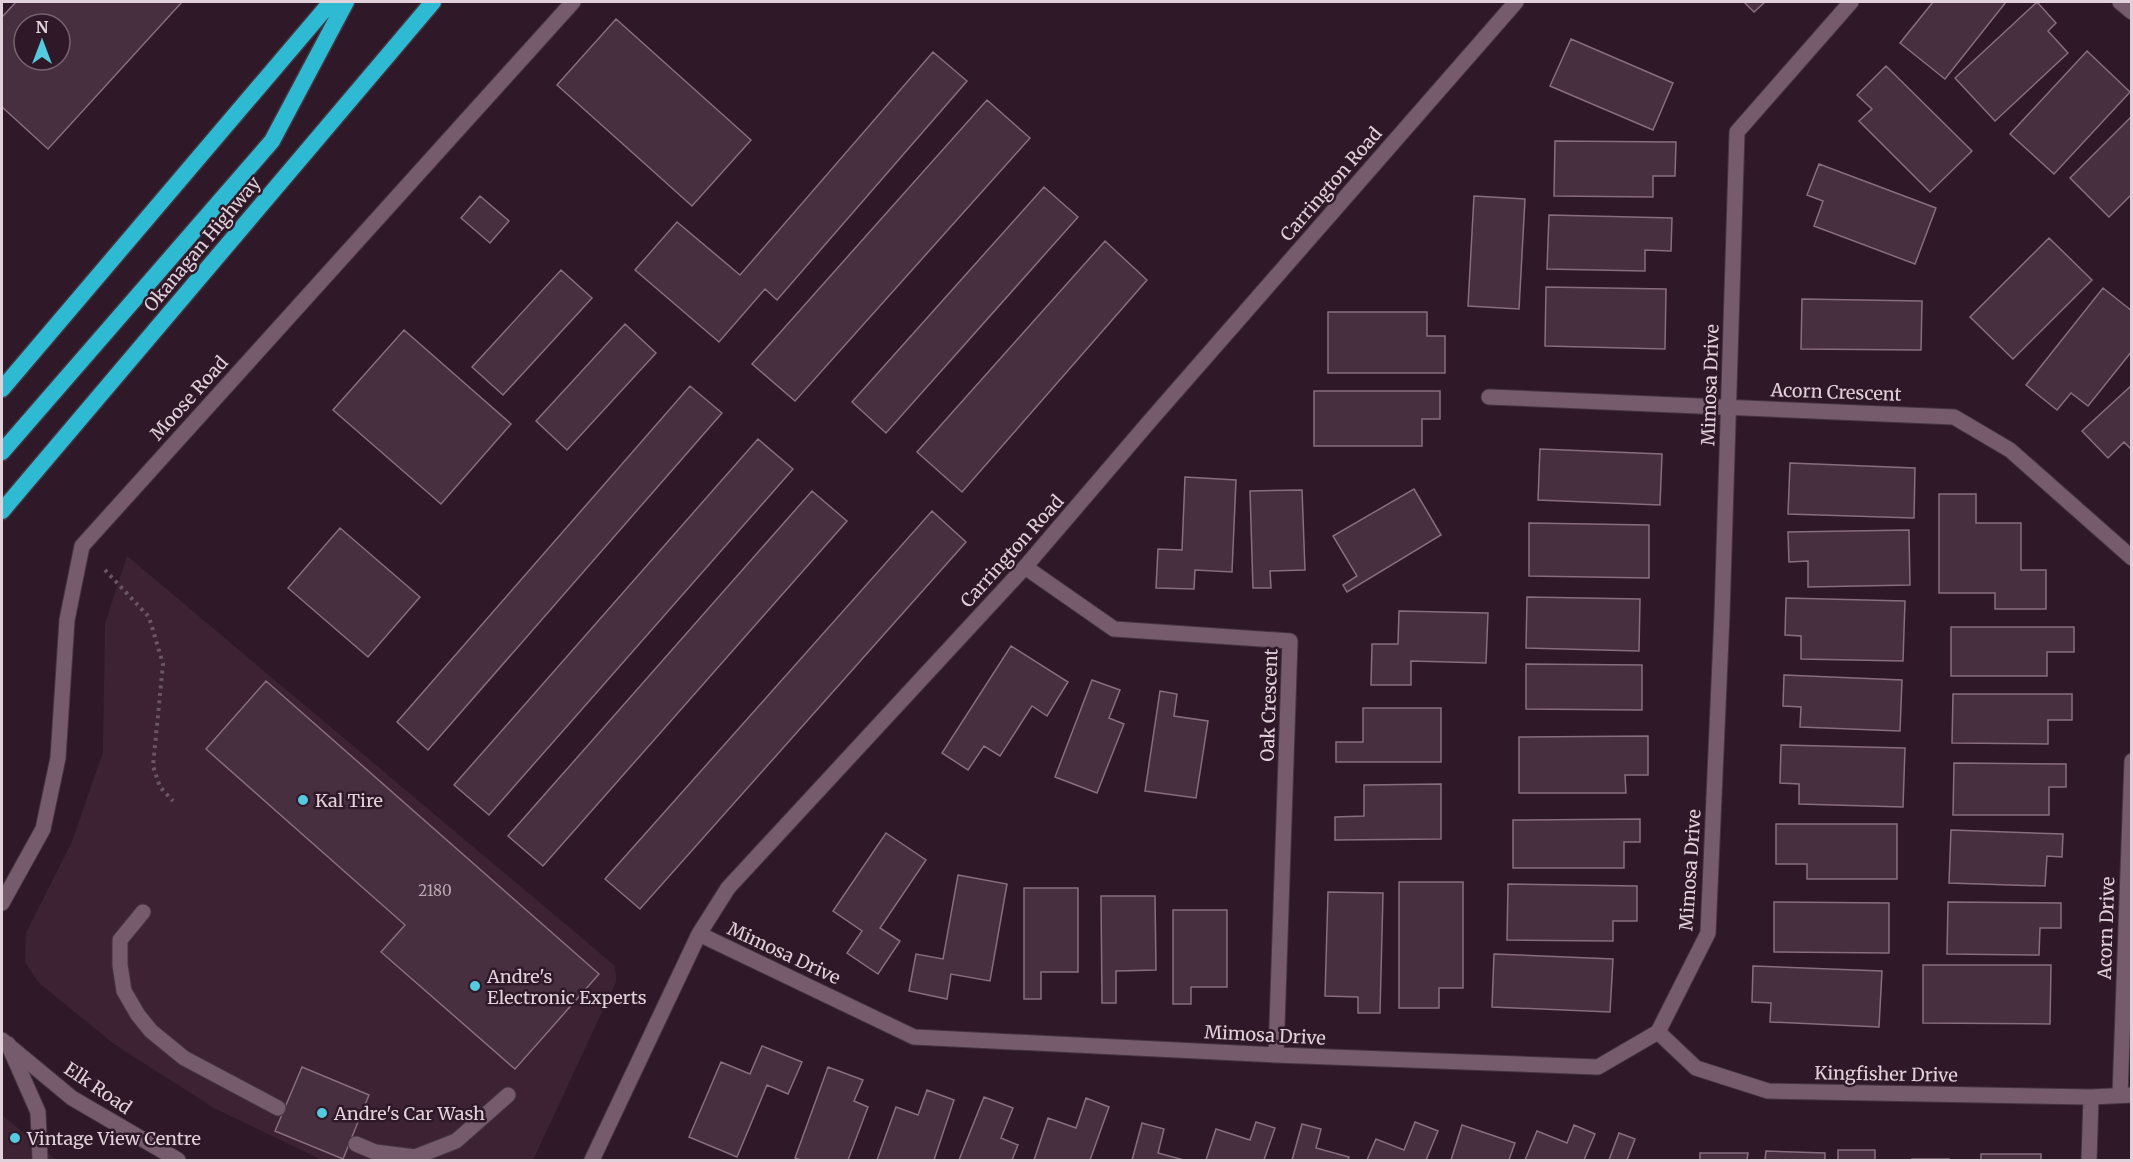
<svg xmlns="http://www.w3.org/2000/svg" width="2133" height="1162" font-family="Merriweather,serif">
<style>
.built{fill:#3d2234}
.building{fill:#472f3f;stroke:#886d7e;stroke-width:1.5;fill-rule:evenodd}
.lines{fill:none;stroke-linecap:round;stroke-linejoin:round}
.service-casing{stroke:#463541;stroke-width:17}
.minor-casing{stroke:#463541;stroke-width:17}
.tertiary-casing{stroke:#463541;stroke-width:17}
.trunk-casing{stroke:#463541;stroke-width:19}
.path{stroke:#6a5663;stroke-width:4;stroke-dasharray:3 4.5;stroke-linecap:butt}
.service{stroke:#755b6c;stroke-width:15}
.minor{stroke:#755b6c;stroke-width:15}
.tertiary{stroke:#755b6c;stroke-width:15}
.trunk{stroke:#2ebad3;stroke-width:16}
.poi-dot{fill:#55cadf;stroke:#2f1928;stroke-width:2}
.labels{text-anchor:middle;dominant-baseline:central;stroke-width:5;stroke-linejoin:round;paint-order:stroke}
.number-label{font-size:15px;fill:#baa8b3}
.street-label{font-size:18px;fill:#e0d1da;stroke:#2f1928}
.poi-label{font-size:18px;fill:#e0d1da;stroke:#2f1928;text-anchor:start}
</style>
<rect width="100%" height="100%" fill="#2f1928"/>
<path class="built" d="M127,556L614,965L616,974V982L533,1160H322L214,1108L114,1044L38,982L25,962L26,933L72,842L103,752L105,624Z
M2,1115L56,1160H2Z"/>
<path class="building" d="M16,2H182L48,149L2,107V17ZM24,24H60V60H24Z
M1744,2H1765L1754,12Z
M1933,2H2006L1945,79L1900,43Z
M2037,2L2056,23L2048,31L2068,53L1995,121L1955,78Z
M616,19L751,140L692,206L557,85Z
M1571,39L1673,83L1653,130L1550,86Z
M2087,51L2130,92L2054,174L2010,134Z
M933,52L967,81L777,300L765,289L719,342L635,270L677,222L740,275Z
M1886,66L1972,151L1930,192L1859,121L1872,109L1857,95Z
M987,100L1030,138L795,401L752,364Z
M2132,116V194L2109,217L2070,178Z
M1555,141L1676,142L1675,176H1653V197L1554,196Z
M1819,164L1936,208L1915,264L1814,226L1823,201L1807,195Z
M1044,187L1078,217L886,433L852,402Z
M480,196L509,221L490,243L461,218Z
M1474,196L1525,199L1519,309L1468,306Z
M1549,215L1672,218L1671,251L1645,250V271L1547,269Z
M2049,238L2092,280L2013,359L1970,317Z
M1105,241L1147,280L962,492L917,452Z
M561,270L592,298L503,395L472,367Z
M1546,287L1666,289L1665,349L1545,346Z
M2103,288L2132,311V351L2088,406L2071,393L2057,410L2026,385Z
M1802,299L1922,301L1921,350L1801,349Z
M1328,312H1427V336H1445V373H1328Z
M625,324L656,353L567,450L536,421Z
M404,330L511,424L441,504L333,410Z
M2132,385V450L2124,442L2108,458L2082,431Z
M690,386L722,413L428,750L397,722Z
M1314,391H1440V419H1422V446H1314Z
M758,439L793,469L489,815L454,785Z
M1540,449L1662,454L1660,505L1538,500Z
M1790,463L1915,468L1914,518L1788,514Z
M1185,477L1236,480L1232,572L1195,570L1194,589L1156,588L1158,549L1182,550Z
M1414,489L1441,535L1347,592L1343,585L1357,576L1333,536Z
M1302,490L1305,570L1270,571L1271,588H1253L1250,491Z
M812,491L847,521L543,866L508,836Z
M1939,494H1976V523H2021V570H2046V609H1995V593H1939Z
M932,511L966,542L640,909L605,879Z
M1529,523L1649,525V578L1529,576Z
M340,528L420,597L368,657L288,588Z
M1909,530L1910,585L1808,587V561L1789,562L1788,532Z
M1527,597L1640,599L1639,651L1526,648Z
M1786,598L1905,601L1903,661L1801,659V636L1785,635Z
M1399,611L1488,613L1486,663L1411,661V685H1371L1372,644H1398Z
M1951,627H2074V652H2047V676H1951Z
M1011,646L1068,682L1047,716L1032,706L1000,756L984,746L968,770L942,753Z
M1526,664L1642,665V710L1526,709Z
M1784,675L1902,680L1900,731L1800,727L1801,707L1783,706Z
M1092,680L1120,690L1109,718L1124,724L1097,793L1055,777Z
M266,681L599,974L515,1069L381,952L405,925L206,749Z
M1160,691L1177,694L1174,716L1208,721L1196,798L1145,791Z
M1953,694H2072V720H2048V744L1952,743Z
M1363,708H1441V762H1336V742H1363Z
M1648,736V775H1625L1626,793H1519V737Z
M1781,745L1905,748L1903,807L1799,804V784L1780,783Z
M1954,763L2066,764V787H2049V815H1953Z
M1441,784V839L1335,840V817L1364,816V785Z
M1640,819V842H1624V868H1513V820Z
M1776,824H1897V879H1807V864H1776Z
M1951,830L2063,834L2062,857L2047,856L2045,886L1949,883Z
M886,833L926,860L880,928L900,941L878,974L847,953L862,931L833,911Z
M958,875L1007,884L990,981L951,974L947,999L909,991L916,954L943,959Z
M1399,882H1463V988H1439V1008H1399Z
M1508,884L1637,886V921H1613V941L1507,940Z
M1024,888H1078V972H1041V999H1024Z
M1328,892L1383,893L1380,1013H1358V997L1325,996Z
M1101,896H1155L1156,970L1116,971V1003H1102Z
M1774,902L1889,903V953L1774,952Z
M1948,902L2061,903V928H2040L2039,955L1947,954Z
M1173,910H1227V987H1191V1004H1173Z
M1494,954L1613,959L1610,1012L1492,1007Z
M1923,965H2051L2050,1024L1923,1023Z
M1753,966L1882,971L1879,1027L1770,1022L1771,1003L1752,1002Z
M762,1046L802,1062L788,1094L767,1085L737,1157L689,1137L721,1062L750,1074Z
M302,1067L369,1095L343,1159L275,1131Z
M828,1067L863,1080L854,1101L868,1107L848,1160H801L795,1158Z
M927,1090L954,1100L934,1160H877L896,1107L918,1115Z
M984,1097L1013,1108L1001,1138L1018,1145L1012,1160H959Z
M1086,1098L1109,1107L1090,1160H1034L1048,1118L1076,1128Z
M1256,1122L1275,1128L1264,1160H1206L1216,1129L1250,1140Z
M1415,1122L1438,1131L1426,1160H1367L1376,1139L1404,1150Z
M1142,1123L1164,1129L1158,1153L1184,1160H1132Z
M1302,1124L1321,1129L1316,1148L1349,1157L1348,1160H1292Z
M1462,1125L1515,1143L1509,1160H1451Z
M1574,1125L1595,1134L1584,1160H1525L1537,1131L1567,1143Z
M1619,1133L1635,1139L1627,1160H1609Z
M1838,1150H1875V1160H1838Z
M1766,1151L1825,1153V1160H1765Z
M1700,1153H1748L1747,1160H1700Z
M1981,1154H2041V1160H1981Z
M1912,1159H1949V1160H1912Z"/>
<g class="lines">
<defs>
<path id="service" d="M143,912L120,940V965L124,991L138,1015L151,1031L184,1058L278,1108
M8,1044L38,1112L40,1160
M356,1144L375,1152L415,1157L456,1141L508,1095"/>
<path id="minor" d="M2120,2L2132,12
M1489,397L1954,417L2010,450L2132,558
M1025,567L1114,629L1290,641L1276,1055
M2,903L43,829L58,758L67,620L82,546L573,2
M699,934L914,1037L1276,1055L1598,1067L1658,1032L1708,933L1722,615L1737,132L1851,2
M1658,1032L1696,1068L1768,1091L2091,1097L2132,1095
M2120,1095L2132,761
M592,1160L699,934L728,888L1025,567L1149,422L1516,2
M2089,1160L2091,1097"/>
<path id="tertiary" d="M2,1040L72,1098L178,1160"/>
<path id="trunk" d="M2,389L331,2
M2,452L272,141L346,2
M2,511L433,2"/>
</defs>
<use href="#service" class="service-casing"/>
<use href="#minor" class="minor-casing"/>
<use href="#tertiary" class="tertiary-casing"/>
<use href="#trunk" class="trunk-casing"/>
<path class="path" d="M105,570L149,617L163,664L153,766L160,787L173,801"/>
<use href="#service" class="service"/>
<use href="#minor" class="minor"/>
<use href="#tertiary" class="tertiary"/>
<use href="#trunk" class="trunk"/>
</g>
<g class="poi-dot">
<circle cx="303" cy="800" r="6"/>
<circle cx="475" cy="986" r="6"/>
<circle cx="322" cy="1113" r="6"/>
<circle cx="15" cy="1138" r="6"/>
</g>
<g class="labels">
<g class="number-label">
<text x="435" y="890">2180</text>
</g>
<g class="street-label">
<text transform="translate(1331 184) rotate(-49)">Carrington Road</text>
<text transform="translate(202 244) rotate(-50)">Okanagan Highway</text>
<text transform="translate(1710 385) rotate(-88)">Mimosa Drive</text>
<text transform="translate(1836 392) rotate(2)">Acorn Crescent</text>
<text transform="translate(189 398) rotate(-48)">Moose Road</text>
<text transform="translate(1012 551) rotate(-48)">Carrington Road</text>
<text transform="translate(1269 705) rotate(-88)">Oak Crescent</text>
<text transform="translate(1690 870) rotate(-86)">Mimosa Drive</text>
<text transform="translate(2106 928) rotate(-88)">Acorn Drive</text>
<text transform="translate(784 953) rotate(25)">Mimosa Drive</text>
<text transform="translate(1265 1035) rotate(3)">Mimosa Drive</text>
<text transform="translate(1886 1074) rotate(1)">Kingfisher Drive</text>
<text transform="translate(98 1088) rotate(34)">Elk Road</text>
</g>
<g class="poi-label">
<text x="315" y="800">Kal Tire</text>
<text x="487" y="976">Andre's<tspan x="487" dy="21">Electronic Experts</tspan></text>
<text x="334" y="1113">Andre's Car Wash</text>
<text x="27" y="1138">Vintage View Centre</text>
</g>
</g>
<rect width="2133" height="1162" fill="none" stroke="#e0d1da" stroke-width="6"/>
<g transform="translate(42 42)"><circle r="28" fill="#2f1928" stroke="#76636f" stroke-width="1.5"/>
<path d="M0-4.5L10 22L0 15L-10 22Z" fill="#55cadf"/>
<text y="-9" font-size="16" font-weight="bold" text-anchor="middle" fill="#e0d1da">N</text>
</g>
</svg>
